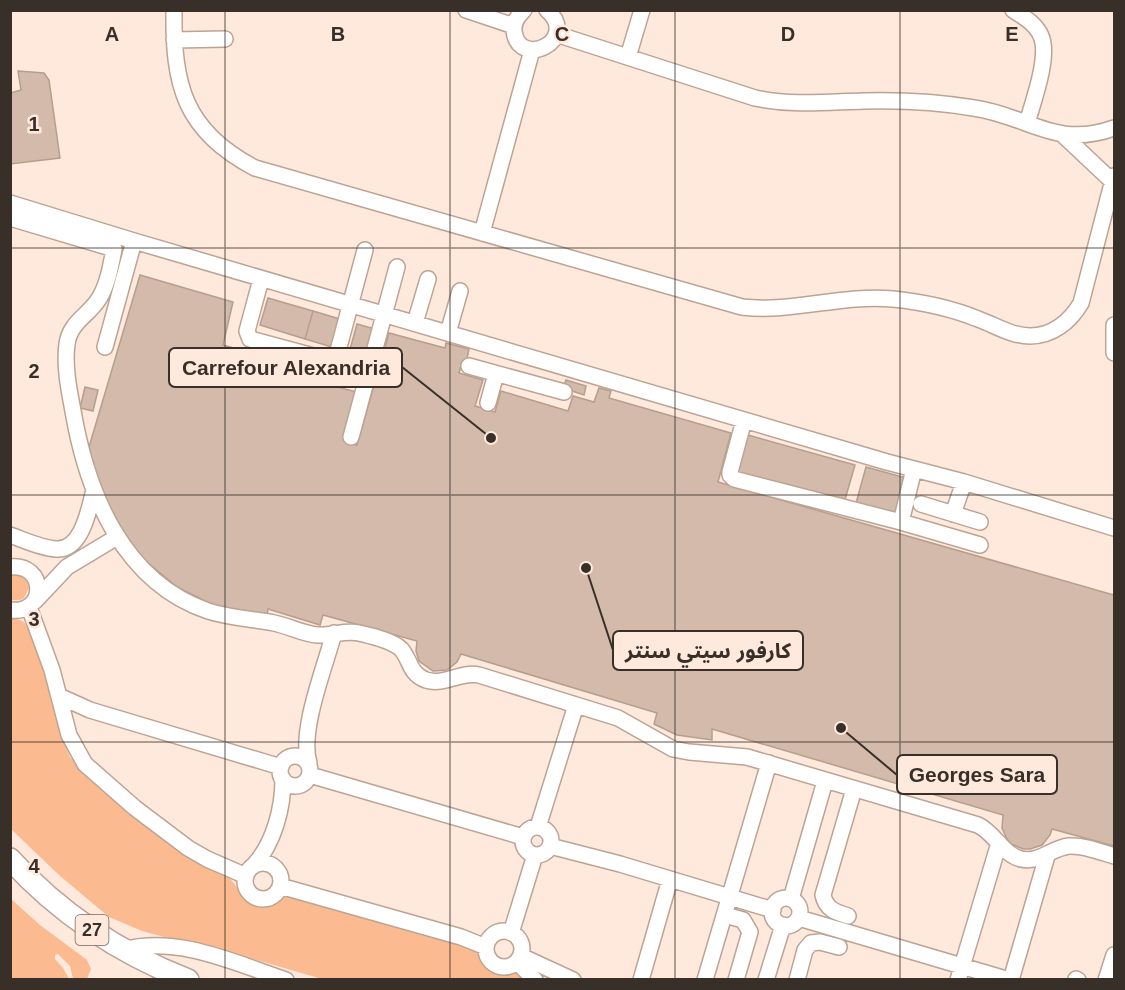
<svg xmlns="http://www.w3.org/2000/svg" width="1125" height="990" font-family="Arial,'Noto Sans Arabic',sans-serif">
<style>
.green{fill:#fbba8f}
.building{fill:#d3baaa;stroke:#b69e8f;stroke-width:1.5}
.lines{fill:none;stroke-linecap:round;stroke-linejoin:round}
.minor-casing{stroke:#bca494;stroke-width:18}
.highway-casing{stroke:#bca494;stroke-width:24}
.minor{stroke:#fff;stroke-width:15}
.highway{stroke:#fff;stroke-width:21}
.grid{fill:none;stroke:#392f29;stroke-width:1.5;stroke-opacity:0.55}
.labels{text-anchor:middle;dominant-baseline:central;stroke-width:5;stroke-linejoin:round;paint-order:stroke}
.shield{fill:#fee9dc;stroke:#74675f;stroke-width:1.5}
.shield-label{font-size:18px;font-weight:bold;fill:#392f29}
.grid-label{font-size:20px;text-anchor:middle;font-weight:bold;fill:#392f29;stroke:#fee9dc;stroke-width:5;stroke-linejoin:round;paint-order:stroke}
.leader{fill:none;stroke:#392f29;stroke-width:2}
.callout-dot{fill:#392f29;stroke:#fee9dc;stroke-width:2}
.callout{fill:#fee9dc;stroke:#392f29;stroke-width:2}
.callout-label{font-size:21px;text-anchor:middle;font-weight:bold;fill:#392f29}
</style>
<rect width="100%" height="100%" fill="#fee9dc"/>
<path class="green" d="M17,573L26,578L29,588L24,598L20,600H11V574Z
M11,616L24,622L36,640L63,740L70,757L79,766L229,877C239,890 248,906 267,902C273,900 278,895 284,893L478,949C490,969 488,975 513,970L529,979H322L226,951L205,948L142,931L109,917L59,875L11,829Z
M11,899L40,925L87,960L91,969L87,979H73L70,966L58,954L55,955V959L63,968L69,979H11Z"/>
<path class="building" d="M18,71L44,73L49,80L60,158L10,164V93L21,90Z
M140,275L233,302L223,345L332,376L329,385L357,392L344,441L357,445L389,333L445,348L446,343L469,349L466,363L462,362L459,373L483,380L475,406L495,412L501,391L568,411L573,396L594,402L599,388L611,391L609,398L731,433L718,482L1114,595V846L1052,829L1050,835L1042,845L1030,849H1023L1011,844L1007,839L1002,828L1003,815L712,729V740L677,735L654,724L657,713L461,654L457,662L447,670L433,671L419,661L416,651L417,641L323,615L320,625L268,609L267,615L230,610L211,604L177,587L141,557L110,512L95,471L89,447Z
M268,298L313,311L305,339L260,325Z
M313,311L340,319L332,347L305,339Z
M357,324L375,329L367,358L349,353Z
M566,380L586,386L584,395L563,388Z
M85,387L98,390L93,411L80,408Z
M748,435L855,465L844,503L737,473Z
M866,467L906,478L897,514L856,503Z"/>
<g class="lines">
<defs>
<path id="minor" d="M174,10C173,85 184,131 255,168L742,307C793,313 842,294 893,299C922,302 951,308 978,319C995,325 1011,336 1030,336C1052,336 1070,322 1081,303L1114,176
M466,10L514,26
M524,10C518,16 513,22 514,31C519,70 581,40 547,10
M1013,10C1024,17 1036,24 1041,36C1050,56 1033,102 1027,123
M556,34L755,98C793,106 827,102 864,101C901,100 938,102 974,108C1029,116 1055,149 1114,128
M174,40L225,39
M628,57L642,10
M1063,135L1113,182
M10,203L134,241L887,462L964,482L1114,528
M10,218L114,249C111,265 108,283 100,297C90,315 70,321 67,344C64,366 69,390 73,411C87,493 123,582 208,611C230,618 252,619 274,623C289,626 303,634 318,635C332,636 345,630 359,633C371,636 391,640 401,649C411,660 409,674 426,680C445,686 460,671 479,675L618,718L673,749L689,752L747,757L978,825C995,833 1002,854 1021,859C1040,863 1051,848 1069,846C1083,845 1101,852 1114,856
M482,233L532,50
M261,279L247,331L250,339L369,371
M415,323L428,279
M1114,325V353
M448,333L460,291
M105,347L134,241
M335,362L365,250
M469,366L564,392
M488,403L496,374
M744,420L730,472V475L734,479L901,522L980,545
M351,437L397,267
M921,504L980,522
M953,514L964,482
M901,522L914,469
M10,535C24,540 41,548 56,549C82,551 89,509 94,490
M10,567C47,563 47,615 10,610
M35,601L67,567L117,537
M29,607L52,670L69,735L85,764L135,808L188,848L207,859L246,876
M59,696L90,710L281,767
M280 771a15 15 0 1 1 30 0a15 15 0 1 1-30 0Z
M309,763C299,731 325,667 334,633
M310,775L523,837
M538,827L576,705
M523 841a14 14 0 1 1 28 0a14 14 0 1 1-28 0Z
M550,846L620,864L773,910
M245 881a18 18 0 1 1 36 0a18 18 0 1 1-36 0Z
M254,865C274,843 283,808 283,779
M280,886L461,937L486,947
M772 912a14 14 0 1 1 28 0a14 14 0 1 1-28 0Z
M791,899L825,781
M725,915L743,920L750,932L736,980
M848,916C835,912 826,909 823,895L854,789
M799,918L1009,980
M486 949a18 18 0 1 1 36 0a18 18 0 1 1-36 0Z
M511,933L535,855
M123,950C177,935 235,963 286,980
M521,956L573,980
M517,962L535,980
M1076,979L1078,980
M641,980L670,879
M705,980L769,763
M766,980L783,925
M797,980L805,950L811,943L820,942L839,947
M958,980L999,843
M1011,980L1047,856
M1106,980L1114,955"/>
<path id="highway" d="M10,859C60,914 119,953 188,980"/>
</defs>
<use href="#minor" class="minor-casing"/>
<use href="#highway" class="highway-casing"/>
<use href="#minor" class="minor"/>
<use href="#highway" class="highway"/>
</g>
<path class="grid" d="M225,10V980M450,10V980M675,10V980M900,10V980M10,248H1114M10,495H1114M10,742H1114"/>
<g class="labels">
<rect class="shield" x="75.5" y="915" width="33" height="30" rx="4.5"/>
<g class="shield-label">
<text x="92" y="930">27</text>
</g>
</g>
<g class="grid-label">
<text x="112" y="41">A</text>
<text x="338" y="41">B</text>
<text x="562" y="41">C</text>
<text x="788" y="41">D</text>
<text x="1012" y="41">E</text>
<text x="34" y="131">1</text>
<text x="34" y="378">2</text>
<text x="34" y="626">3</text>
<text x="34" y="873">4</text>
</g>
<path class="leader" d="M491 438L402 367M586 568L613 650M841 728L897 775"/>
<g class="callout-dot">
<circle cx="491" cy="438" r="6"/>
<circle cx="586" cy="568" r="6"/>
<circle cx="841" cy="728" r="6"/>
</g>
<g class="callout">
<rect x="169" y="348" width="233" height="39" rx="6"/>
<rect x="613" y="631" width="190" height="39" rx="6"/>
<rect x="897" y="755" width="160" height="39" rx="6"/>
</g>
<g class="callout-label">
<text x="286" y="375">Carrefour Alexandria</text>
<text x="708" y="658">كارفور سيتي سنتر</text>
<text x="977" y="782">Georges Sara</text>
</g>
<rect width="1125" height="990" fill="none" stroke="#392f29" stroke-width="24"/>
</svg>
